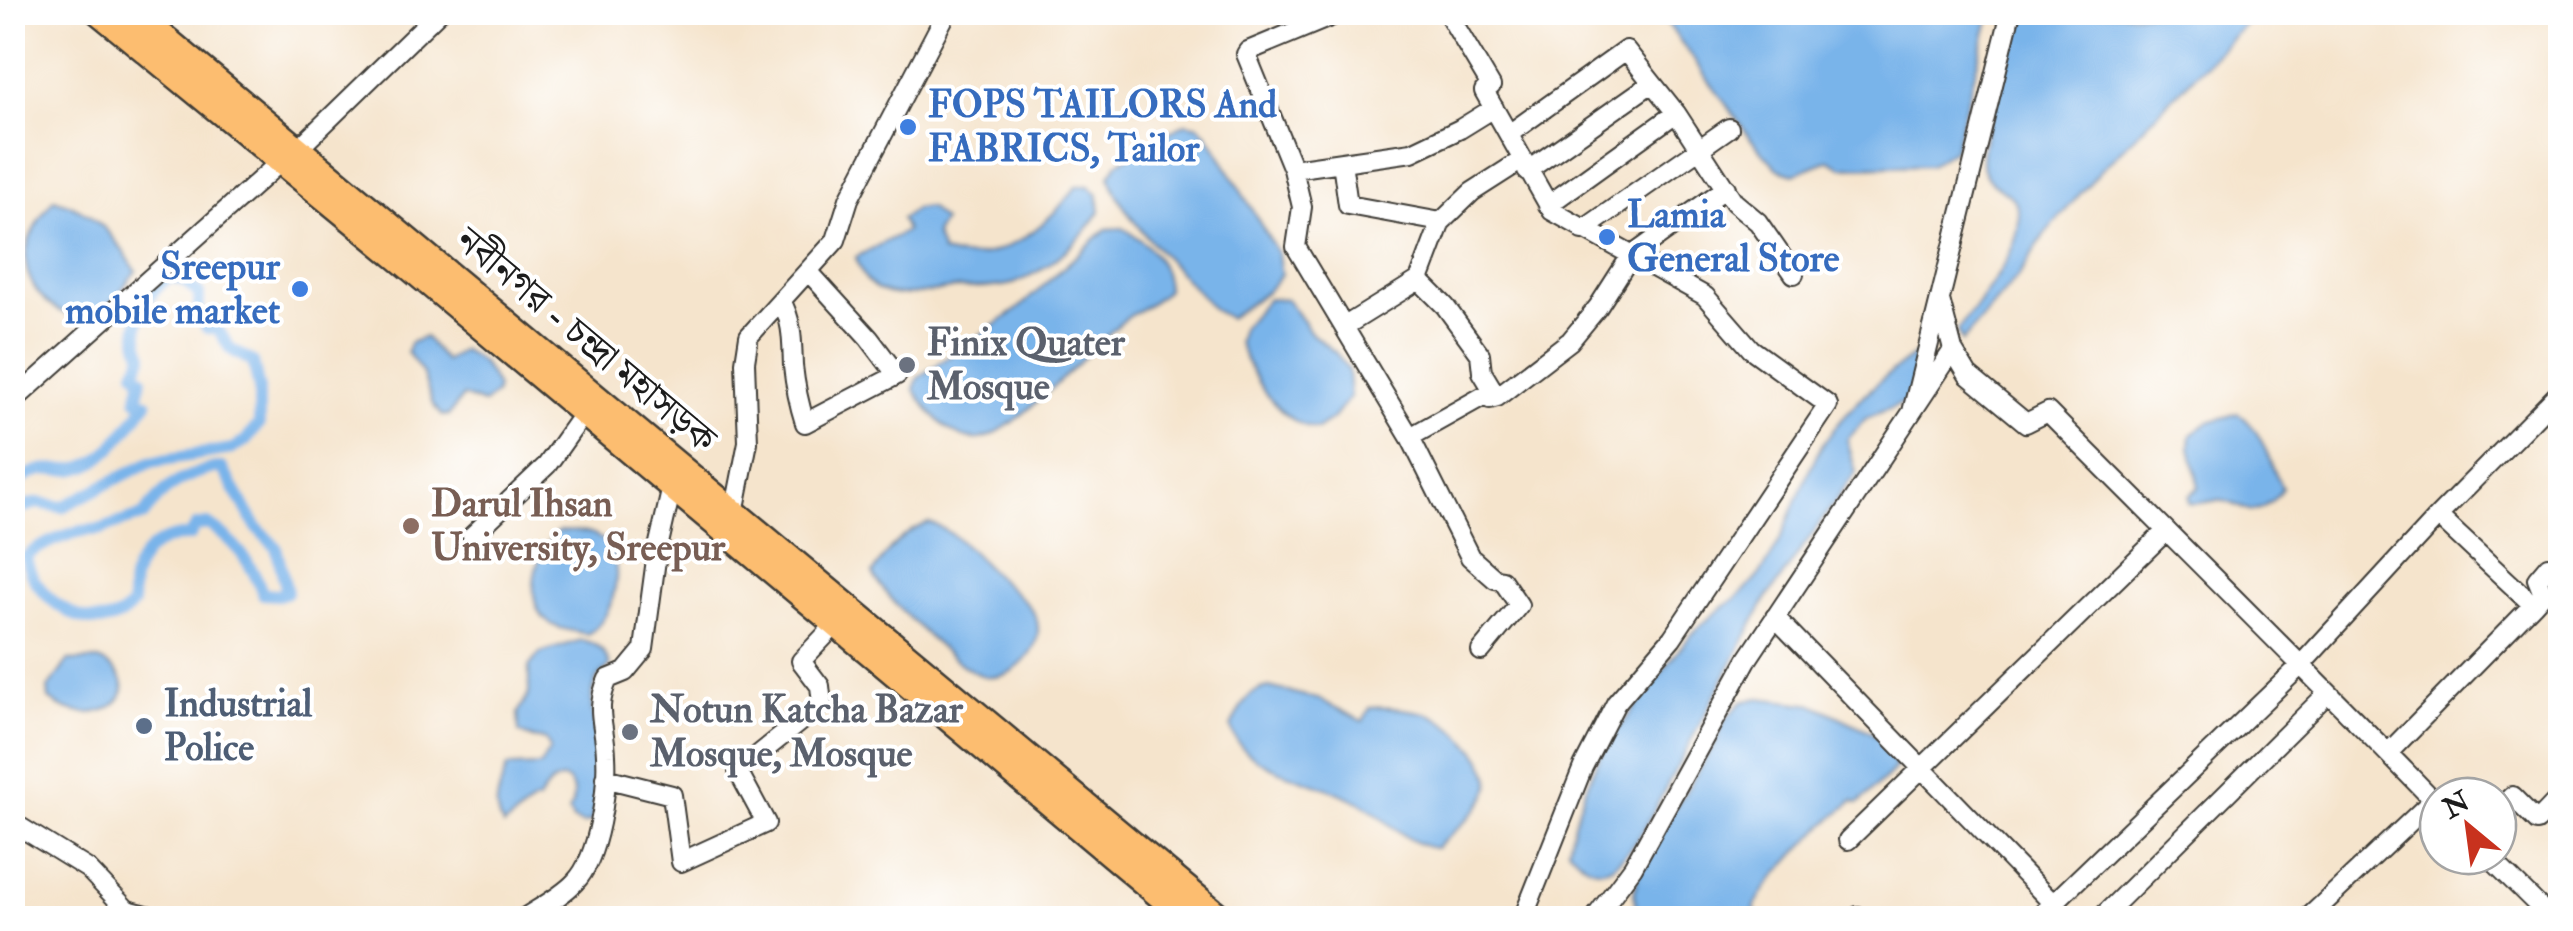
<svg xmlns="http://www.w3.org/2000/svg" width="2573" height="931" font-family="'IM FELL Double Pica','Noto Serif Bengali',serif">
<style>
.water{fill:#79b4ea;stroke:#4a6883;stroke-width:2.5}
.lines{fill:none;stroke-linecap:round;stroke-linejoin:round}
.canal{stroke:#79b4ea;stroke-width:12}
.minor-casing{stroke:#3d3a36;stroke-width:22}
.highway-casing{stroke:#3d3a36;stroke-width:30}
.minor{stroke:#fff;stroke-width:18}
.highway{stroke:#fcbd6f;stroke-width:25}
.shop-dot{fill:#3f7fe0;stroke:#fff;stroke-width:4}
.worship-dot{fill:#6b7280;stroke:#fff;stroke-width:4}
.education-dot{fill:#8d6e63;stroke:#fff;stroke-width:4}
.service-dot{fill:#5c6f8a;stroke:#fff;stroke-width:4}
.labels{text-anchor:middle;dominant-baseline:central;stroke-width:8;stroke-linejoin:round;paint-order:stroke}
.shop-label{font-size:38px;font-weight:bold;fill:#366cbe;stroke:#fff;text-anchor:start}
.street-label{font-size:38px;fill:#1c1c1c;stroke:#fff}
.worship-label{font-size:38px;font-weight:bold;fill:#5b616d;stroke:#fff;text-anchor:start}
.education-label{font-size:38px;font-weight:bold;fill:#785e54;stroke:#fff;text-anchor:start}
.service-label{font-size:38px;font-weight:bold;fill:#4e5e75;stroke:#fff;text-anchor:start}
</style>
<rect width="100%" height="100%" fill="#fff"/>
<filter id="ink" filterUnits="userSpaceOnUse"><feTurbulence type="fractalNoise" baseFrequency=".01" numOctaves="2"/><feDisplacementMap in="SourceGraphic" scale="20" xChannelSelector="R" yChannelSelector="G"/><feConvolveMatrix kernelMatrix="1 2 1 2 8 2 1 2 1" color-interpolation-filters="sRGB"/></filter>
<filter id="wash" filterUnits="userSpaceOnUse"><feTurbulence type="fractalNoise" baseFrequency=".0048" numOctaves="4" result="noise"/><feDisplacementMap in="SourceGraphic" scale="40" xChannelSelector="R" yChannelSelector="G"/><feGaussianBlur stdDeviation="2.25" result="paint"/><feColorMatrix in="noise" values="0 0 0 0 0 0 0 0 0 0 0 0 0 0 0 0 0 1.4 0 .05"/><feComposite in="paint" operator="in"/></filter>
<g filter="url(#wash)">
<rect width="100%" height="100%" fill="#f5e4cc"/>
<path class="water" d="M1830,12L1833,16L1849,12L1991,13L1954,149L1930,165L1842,167L1829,160L1794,174L1778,169L1751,139L1660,13Z
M2024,13H2256L2102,169L2044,235L2021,273L1962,342L1957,331C1978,303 2034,239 2015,202C2007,187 1982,184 1982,162C1981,131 2013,44 2024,13Z
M1185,123L1199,126L1208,135L1278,254L1281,275L1268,290L1229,318L1214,310C1184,274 1120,219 1110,176L1118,163Z
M1077,186H1089L1098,195L1100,211C1082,240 1046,272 1012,284C997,289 975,287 959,288C919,292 869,312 856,257L906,231L901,219L915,209L928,207L943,221L935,234L942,253C997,269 1046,227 1077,186Z
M54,199C95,211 114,235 136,271C125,284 114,303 99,311C64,330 23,290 26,255C28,236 42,213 54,199Z
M1123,228C1147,242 1166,261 1167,290C1154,303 1137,310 1123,321C1092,346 1015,434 979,439C952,442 926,409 914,389L918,378L1018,309L1106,229Z
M1268,298L1287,300L1312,334L1336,353L1348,370L1350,397L1332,419L1317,429C1277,422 1252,377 1238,342L1242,328Z
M425,337L445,361L462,350L482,363L497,387L495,395L483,404L463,396L449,415L442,416L433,405L422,372L407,352L410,343Z
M1921,350L1909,401L1866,418L1847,440L1856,472L1765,601L1643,831C1619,864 1602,889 1568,848C1574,816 1591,768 1609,742C1620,725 1634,710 1646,694C1663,672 1678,648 1698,628C1719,608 1743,597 1760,574C1784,541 1795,500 1812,464C1835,416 1878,380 1921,350Z
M2238,413C2263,430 2269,463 2282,488C2277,498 2261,513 2248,510C2240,508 2232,502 2223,501C2211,499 2201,505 2189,503V496L2199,487L2190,447L2191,435L2209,422Z
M929,523C956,531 974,555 994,574C1007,587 1029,601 1036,618C1047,646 1012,684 984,676C956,668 886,600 873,574C886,550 903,532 929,523Z
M559,531C575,532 592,530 605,542C627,564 614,620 587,634C575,631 560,630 549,623C521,604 536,547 559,531Z
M581,640C597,643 605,650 610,666L597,678L592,692V709L600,748L595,758L598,778L592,821L583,824L573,820L569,812C583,781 558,762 538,801L533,802L504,826C489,810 501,786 507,767L540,766L550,749L546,740L531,738L519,732L518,713L529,694V667L540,653Z
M99,660C160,691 93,736 49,699L48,688L68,661Z
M1269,687L1318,699L1363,721L1370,708C1385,706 1424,710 1438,718C1457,729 1490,759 1490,783C1490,804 1450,835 1436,848C1407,846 1387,818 1363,804C1326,783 1282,779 1248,753C1239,746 1234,738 1231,727C1240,708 1246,691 1269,687Z
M1759,698L1815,705L1869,731L1890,747L1896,768L1859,803L1853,801C1826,822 1766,878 1754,909L1758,918H1639L1634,893L1641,863L1715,744L1725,720L1742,702Z"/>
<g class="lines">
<path class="canal" d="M215,468H222L257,528L276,547L287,592L278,595L263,594C251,562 237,543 208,524L196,526L190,536C151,535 127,566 133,604C101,647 31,599 26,557C34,548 69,533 82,531C89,529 99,531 105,528C118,523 129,519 143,516C163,487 182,476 215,468Z
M12,477L21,480C44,463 52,473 76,469C106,465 129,425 147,403L137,400L142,378L135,371L143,355C129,324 144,296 170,276L185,281L199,294V317L207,328L218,329L230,349L253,362L259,389V424L245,441L232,449L150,462L62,507L37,503L12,511"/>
</g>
</g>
<g filter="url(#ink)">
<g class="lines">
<defs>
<path id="minor" d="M1342,12L1248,51L1246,54L1293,169L1302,207L1296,247L1410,437L1470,557L1495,579L1502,580L1519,605L1481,651
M1447,12L1491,86L1484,91L1552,211L1705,296L1751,349L1828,405L1672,638L1616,703L1583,767L1523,918
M1509,134L1626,50L1676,113L1734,202L1758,222L1794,274
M298,149L439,12
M1342,162L1348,205L1441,222
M1293,169L1412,152L1460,129L1494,108
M1527,171L1652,83
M1548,205L1676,113
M1583,230L1729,128
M1419,280L1445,306L1480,354L1482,372L1497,397
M1940,300L1953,350L1968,375L2026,423L2048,412C2178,543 2310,672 2438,805
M781,301C793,321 792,343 793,366C795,385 799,404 805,423L897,375L869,338L808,271
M1345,326L1419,280L1441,222L1472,192L1522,160
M1953,350L1912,412L2011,12
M12,402L279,163
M1410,437L1487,394L1490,399L1497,397L1570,341L1598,307L1630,257L1726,188
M734,513L748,442L745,362L749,336L836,240L849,199L947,12
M2438,516L2533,605L2543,594L2537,579L2548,566L2560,567
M472,536L547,465L584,413
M1775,617L2067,918
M2389,752L2533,605
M605,778L672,795L681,862L766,823L738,771L822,704L820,686L801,661L836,624
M2498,810L2512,796L2537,821L2560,797
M12,822L88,869L127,910V918
M1848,840L2166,531
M2488,856L2551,918
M127,910L158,918
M1858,916L1860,918
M524,918C541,907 562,896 575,882C599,858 608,788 606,755C605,724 594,710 608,679L625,672L644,649L657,552L672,487
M1595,918L1633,867L1747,660L1912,412
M2038,918L2299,667L2438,516L2560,392
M2101,918L2328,693
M2308,918L2433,800"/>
<path id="highway" d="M99,12L417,273L1187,918
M133,12L1221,918"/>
</defs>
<use href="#minor" class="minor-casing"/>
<use href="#highway" class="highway-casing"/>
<use href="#minor" class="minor"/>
<use href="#highway" class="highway"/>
</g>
</g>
<g class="shop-dot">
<circle cx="908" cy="127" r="10"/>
<circle cx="1607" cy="237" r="10"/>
<circle cx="300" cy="289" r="10"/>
</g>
<g class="worship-dot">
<circle cx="907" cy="365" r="10"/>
<circle cx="630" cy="732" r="10"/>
</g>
<circle class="education-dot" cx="411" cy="526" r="10"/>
<circle class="service-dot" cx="144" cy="726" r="10"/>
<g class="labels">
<g class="shop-label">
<text x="928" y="105">FOPS TAILORS And<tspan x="928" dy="44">FABRICS, Tailor</tspan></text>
<text x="1627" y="215">Lamia<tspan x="1627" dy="44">General Store</tspan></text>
<text x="280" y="267" text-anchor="end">Sreepur<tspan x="280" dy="44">mobile market</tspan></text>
</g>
<g class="street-label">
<text transform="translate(586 340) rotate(40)">নবীনগর - চন্দ্রা মহাসড়ক</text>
</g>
<g class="worship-label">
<text x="927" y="343">Finix Quater<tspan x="927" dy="44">Mosque</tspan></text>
<text x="650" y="710">Notun Katcha Bazar<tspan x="650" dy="44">Mosque, Mosque</tspan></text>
</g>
<g class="education-label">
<text x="431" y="504">Darul Ihsan<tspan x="431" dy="44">University, Sreepur</tspan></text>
</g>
<g class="service-label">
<text x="164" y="704">Industrial<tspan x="164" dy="44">Police</tspan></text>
</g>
</g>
<rect width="2573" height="931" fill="none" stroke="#fff" stroke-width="50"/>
<g transform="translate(2468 826) rotate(331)"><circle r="48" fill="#ffffff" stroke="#a4a4a4" stroke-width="2.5"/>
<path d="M0-8L18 38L0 25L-18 38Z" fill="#c8321e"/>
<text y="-15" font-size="28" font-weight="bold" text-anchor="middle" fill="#1c1c1c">N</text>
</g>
</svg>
